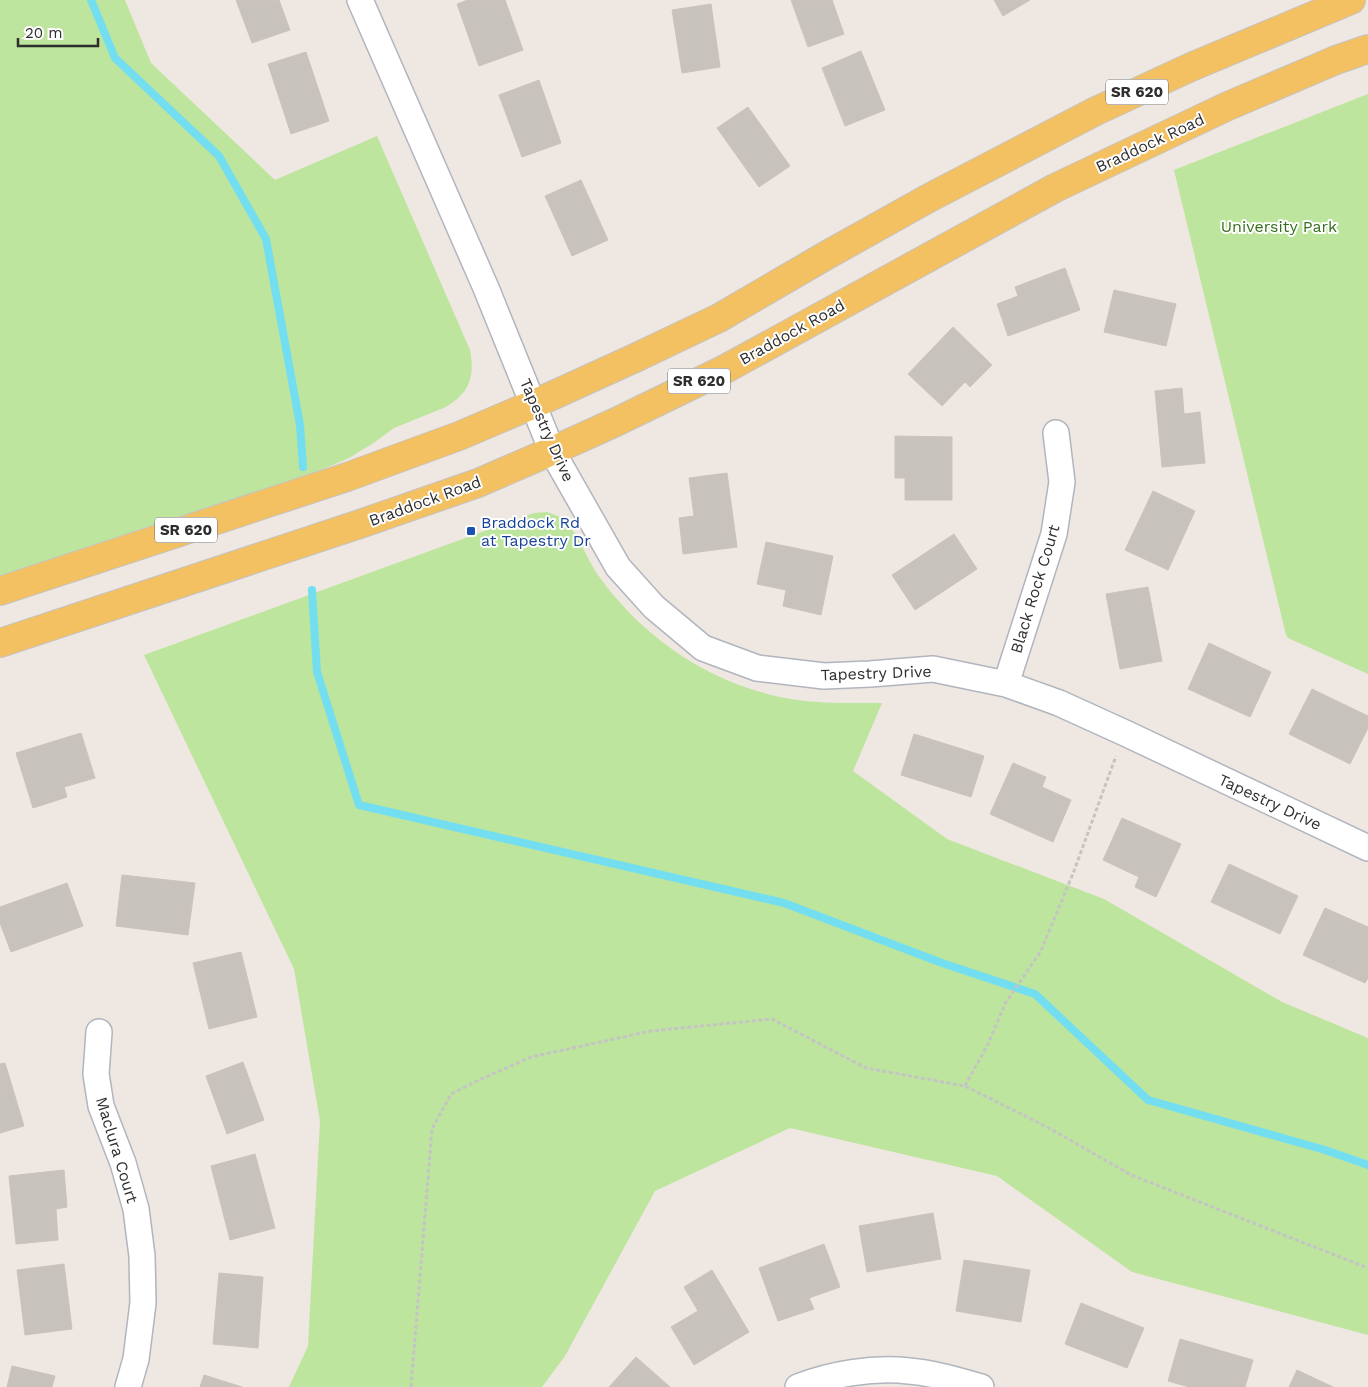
<svg xmlns="http://www.w3.org/2000/svg" width="1368" height="1387" font-family="'Work Sans',sans-serif">
<style>
.green{fill:#bee59d}
.lines{fill:none;stroke-linecap:round;stroke-linejoin:round}
.stream{stroke:#74def1;stroke-width:8}
.building{fill:#c8c2bc;stroke:#cbc3ba}
.street-casing{stroke:#b1b5be;stroke-width:28}
.primary-casing{stroke:#c4c4c4;stroke-width:30}
.path{stroke:#c4c4c4;stroke-width:3;stroke-dasharray:4 2.5;stroke-linecap:butt}
.street{stroke:#fff;stroke-width:25}
.primary{stroke:#f3c062;stroke-width:28}
.transit-dot{fill:#1a4fb4;stroke:#fff;stroke-width:2}
.labels{text-anchor:middle;dominant-baseline:central;stroke-width:4;stroke-linejoin:round;paint-order:stroke}
.shield{fill:#fff;stroke:#6d6d6d;stroke-width:1}
.shield-label{font-size:15px;font-weight:bold;fill:#2e2e2e}
.street-label{font-size:16px;fill:#2e2e2e;stroke:#fff}
.park-label{font-size:16px;fill:#366e1b;stroke:#fff}
.transit-label{font-size:16px;fill:#164399;stroke:#fff;text-anchor:start}
</style>
<rect width="100%" height="100%" fill="#efe7e1"/>
<path class="green" d="M0,0H125L151,63L275,180L377,136L470,350C475,376 470,393 446,407L394,428L375,442L349,458L321,470L7,577L5,575L0,576Z
M1368,94V674L1288,638L1286,635L1174,170Z
M547,512C552,514 557,515 561,518C577,529 586,558 598,575C643,639 713,686 791,699C822,704 852,703 882,703L853,771L947,839L1104,899L1282,1002L1368,1038V1335L1132,1272L997,1176L790,1128L655,1191L565,1356L542,1387H289L308,1346L320,1121L294,969L144,655L534,513Z"/>
<g class="lines">
<path class="stream" d="M91,0L115,58L219,156L266,239L300,425L303,467
M312,590L317,672L359,805L784,903L942,963L1035,994L1148,1100L1325,1150L1368,1165"/>
</g>
<path class="building" d="M236,0H279L290,30L252,43Z
M468,0H505L523,50L479,66L457,4Z
M791,0H832L844,34L808,47Z
M994,0H1030L1003,16Z
M711,4L720,67L682,73L672,10Z
M861,51L885,110L845,126L822,68Z
M306,52L329,121L291,134L268,64Z
M539,80L561,143L522,157L499,95Z
M748,107L790,166L759,187L717,128Z
M581,180L608,240L572,256L545,196Z
M1065,268L1080,310L1008,336L997,304L1018,296L1015,287Z
M1114,290L1176,304L1166,346L1104,332Z
M953,327L992,365L970,387L965,382L942,406L908,374Z
M1182,388L1184,414L1200,412L1205,463L1162,467L1155,391Z
M895,436L952,437V500H905V478H895Z
M727,473L737,547L683,554L679,518L694,516L689,478Z
M1153,491L1195,511L1168,570L1125,550Z
M954,534L977,569L915,610L892,575Z
M766,542L833,556L821,615L783,606L786,590L757,584Z
M1148,587L1162,661L1120,669L1106,594Z
M1209,643L1271,672L1250,717L1188,689Z
M1312,689L1368,716V728L1350,764L1289,734Z
M81,733L95,778L64,787L67,797L33,808L16,753Z
M914,734L984,756L971,797L901,775Z
M1013,763L1046,777L1042,787L1071,800L1053,842L990,814Z
M1122,818L1181,844L1156,897L1135,887L1139,877L1103,860Z
M1229,864L1298,896L1280,934L1211,902Z
M122,875L195,883L188,935L116,926Z
M67,883L83,926L11,952L0,923V907Z
M1325,908L1368,927V978L1365,983L1303,955Z
M241,952L257,1017L209,1029L193,963Z
M243,1062L264,1120L227,1134L206,1076Z
M5,1063L24,1126L0,1133V1064Z
M255,1154L275,1228L230,1240L211,1166Z
M64,1170L67,1207L56,1209L58,1240L16,1244L9,1176Z
M933,1213L941,1259L867,1272L859,1226Z
M824,1244L840,1287L809,1298L814,1309L778,1321L759,1268Z
M964,1260L1030,1270L1021,1322L956,1311Z
M64,1264L72,1329L25,1335L17,1270Z
M712,1270L749,1332L694,1365L671,1327L698,1311L684,1287Z
M219,1273L263,1277L258,1348L213,1344Z
M1081,1303L1144,1328L1127,1368L1065,1344Z
M1180,1339L1253,1360L1245,1387H1189L1168,1381Z
M636,1357L670,1387H609Z
M12,1366L55,1376L52,1387H7Z
M1297,1370L1333,1387H1289Z
M204,1375L242,1387H200Z"/>
<g class="lines">
<defs>
<path id="street" d="M360,0L486,288L552,451L618,567L654,607L703,648L757,668L824,676L870,674L933,669L1006,684L1059,703L1125,733L1368,848
M1006,684L1054,534L1062,482L1056,433
M99,1032L96,1074L101,1106L123,1163L136,1209L142,1256L143,1303L136,1359L128,1387
M798,1387C831,1374 873,1367 909,1371C933,1373 957,1380 981,1387"/>
<path id="primary" d="M0,591L347,477L459,436L534,404L635,358L719,318L827,255L929,198L1096,111L1191,67L1351,0
M0,643L360,524L478,483L552,451L616,422L727,368L1055,188L1228,106L1336,60L1368,49"/>
</defs>
<use href="#street" class="street-casing"/>
<use href="#primary" class="primary-casing"/>
<path class="path" d="M965,1086L988,1044L1006,1002L1041,951L1074,871L1116,756
M411,1387L432,1129L451,1094L477,1081L531,1057L651,1031L772,1019L866,1068L965,1086L1049,1128L1131,1175L1368,1268"/>
<use href="#street" class="street"/>
<use href="#primary" class="primary"/>
</g>
<rect class="transit-dot" x="466" y="526" width="10" height="10" rx="2.5"/>
<g class="labels">
<g class="shield">
<rect x="1106" y="79.5" width="62" height="25" rx="4"/>
<rect x="668" y="368.5" width="62" height="25" rx="4"/>
<rect x="155" y="517.5" width="62" height="25" rx="4"/>
</g>
<g class="shield-label">
<text x="1137" y="92">SR 620</text>
<text x="699" y="381">SR 620</text>
<text x="186" y="530">SR 620</text>
</g>
<g class="street-label">
<text transform="translate(1150 143) rotate(-25)">Braddock Road</text>
<text transform="translate(792 332) rotate(-29)">Braddock Road</text>
<text transform="translate(547 430) rotate(66)">Tapestry Drive</text>
<text transform="translate(425 501) rotate(-20)">Braddock Road</text>
<text transform="translate(1035 589) rotate(-73)">Black Rock Court</text>
<text transform="translate(876 673) rotate(-2)">Tapestry Drive</text>
<text transform="translate(1270 802) rotate(25)">Tapestry Drive</text>
<text transform="translate(117 1150) rotate(73)">Maclura Court</text>
</g>
<g class="park-label">
<text x="1279" y="226">University Park</text>
</g>
<g class="transit-label">
<text x="481" y="522">Braddock Rd<tspan x="481" dy="18">at Tapestry Dr</tspan></text>
</g>
</g>
<path d="M18 38v8h80v-8" fill="none" stroke="#2e2e2e" stroke-width="2.5"/>
<text x="25" y="38" font-size="15" fill="#2e2e2e" stroke="#ffffff" stroke-width="4" paint-order="stroke">20 m</text>
</svg>
